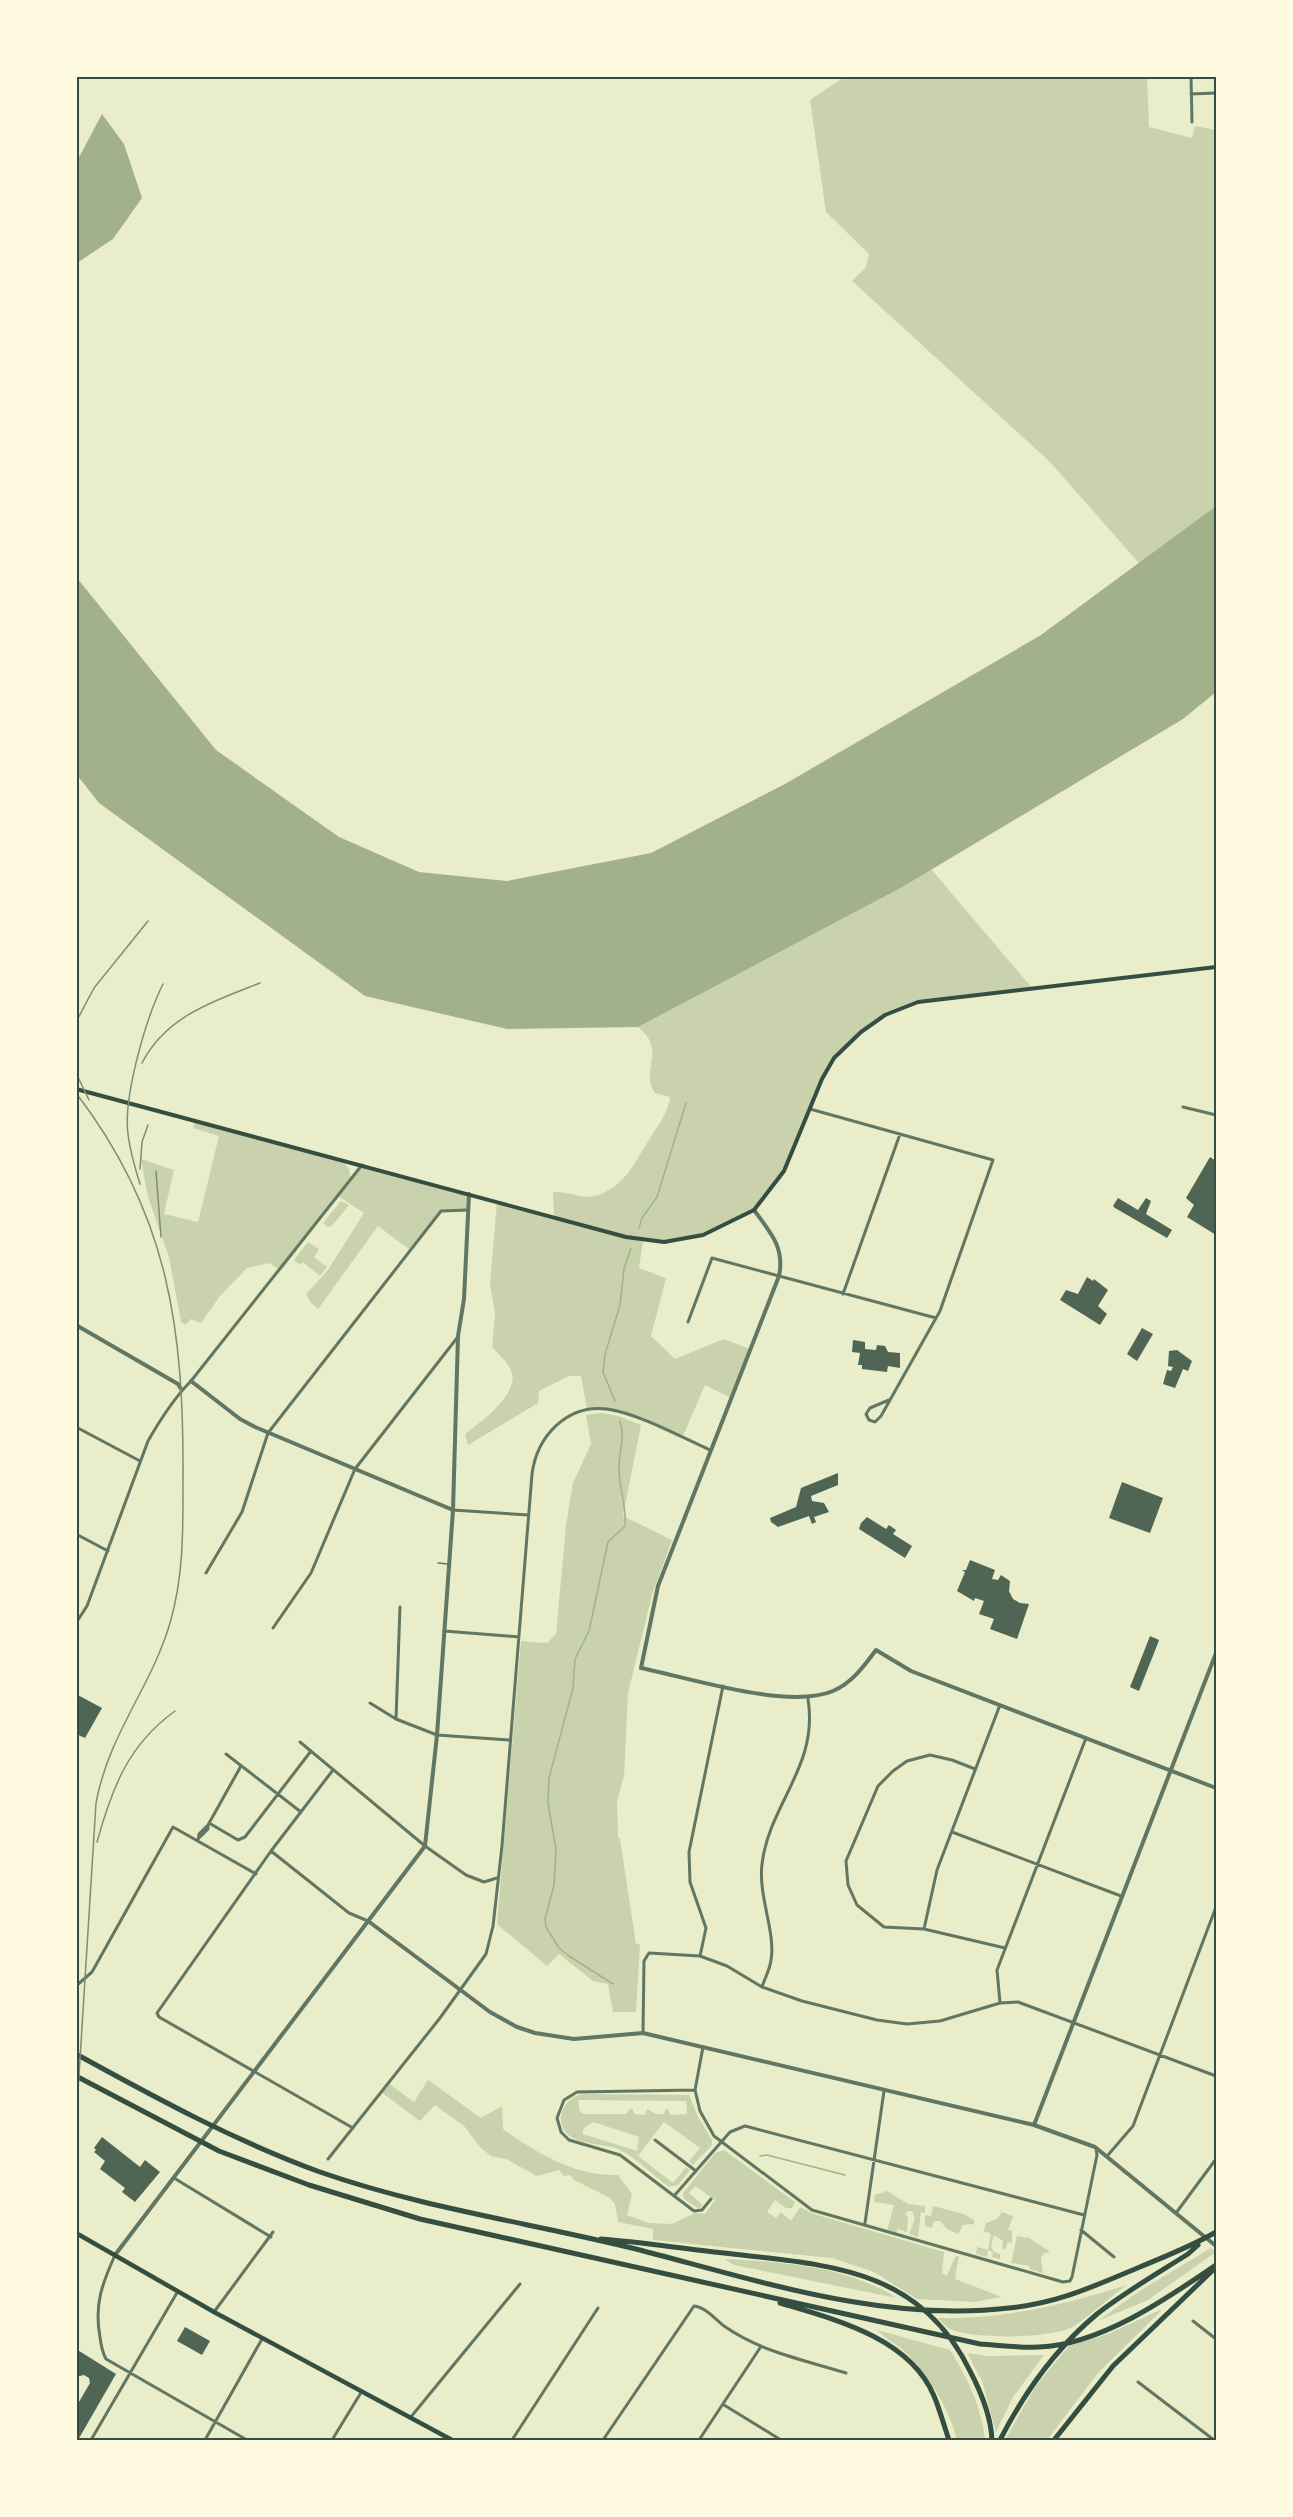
<svg xmlns="http://www.w3.org/2000/svg" width="1293" height="2517" font-family="Literata,serif">
<style>
.green{fill:#cad2ad;fill-rule:evenodd}
.water{fill:#a3b18a}
.lines{fill:none;stroke-linecap:round;stroke-linejoin:round}
.stream{stroke:#a3b18a;stroke-width:1.5}
.building{fill:#4f6655}
.service{stroke:#617663;stroke-width:1.5}
.minor{stroke:#617663;stroke-width:3}
.tertiary{stroke:#617663;stroke-width:4}
.secondary{stroke:#344e41;stroke-width:4}
.primary{stroke:#344e41;stroke-width:4.5}
.motorway{stroke:#344e41;stroke-width:5}
.rail{stroke:#7c8e77;stroke-width:1.5}
.neatline{fill:none;stroke:#344e41;stroke-width:2}
</style>
<rect width="100%" height="100%" fill="#e9edc9"/>
<path class="green" d="M844,77H1147L1149,127L1192,138L1195,126L1216,130V506L1139,563L1049,461L852,281L866,267L869,254L826,212L810,100Z
M931,869L1032,988L918,1002L885,1015L861,1032L834,1058L822,1079L789,1162L754,1210L703,1235L664,1242L643,1240L639,1268L666,1278L651,1336L675,1359L724,1339L750,1349L731,1398L705,1385L682,1438C650,1425 622,1408 587,1410L581,1376H569L539,1391L538,1403L468,1445L465,1434C480,1423 518,1395 512,1373C509,1363 499,1355 492,1347L495,1314L490,1284L497,1202L554,1216L553,1192C568,1191 584,1200 599,1195C628,1183 635,1161 650,1138C659,1124 668,1113 670,1097L655,1093C639,1069 668,1051 638,1027Z
M195,1121L344,1163L349,1169L351,1179L362,1165L469,1194L468,1210L441,1211L410,1250L378,1226L318,1309L311,1303L306,1294L328,1270L364,1213L338,1196L281,1271L270,1263L247,1268L220,1296L201,1323L191,1319L185,1325L181,1322L169,1257L148,1197L141,1159L174,1170L164,1214L198,1222L219,1136L193,1128Z
M341,1201L349,1205L332,1226L328,1227L323,1223Z
M308,1242L319,1249L314,1257L327,1267L320,1276L303,1262L300,1265L294,1260Z
M601,1413L618,1416L641,1425L623,1516L672,1540L652,1595L628,1693L624,1776L617,1801L618,1838L620,1839L636,1944H640L636,2012H613L608,1984L593,1981L559,1954L547,1966L497,1924L521,1641L547,1643L556,1634L566,1525L573,1483L591,1444L586,1415Z
M428,2080L481,2118L502,2106L503,2129C535,2152 576,2177 618,2175L632,2194L627,2215L649,2223L672,2224L695,2213L705,2214L715,2200L695,2186L689,2193L703,2205L699,2209L684,2199L683,2193L715,2153L724,2150L795,2202L792,2208H786L775,2200L767,2212L776,2218L781,2212L791,2221L800,2207L814,2214L944,2252L942,2273L947,2276L955,2257L959,2256L955,2279L1002,2297L974,2302L917,2299L874,2272L832,2258L653,2240V2229L618,2222L615,2204L610,2198L574,2180L570,2175L564,2176L559,2170L537,2176L506,2159L491,2156L481,2148L464,2126L435,2105L420,2121L381,2092L388,2083L414,2102Z
M583,2094L689,2095L698,2117L712,2140V2145L693,2165L689,2161L700,2148L664,2122L638,2156L673,2183L686,2167L690,2170L678,2185L669,2187C653,2176 638,2159 620,2150C605,2143 585,2146 570,2136C552,2123 563,2097 583,2094ZM578,2100L686,2101L687,2114L671,2115L668,2109L665,2110L664,2114H656L647,2109L645,2115L634,2114L633,2109H630L626,2114H584L580,2112ZM593,2122L639,2137L637,2151L583,2134V2129Z
M887,2191L908,2204L925,2206V2213L921,2212L918,2237L909,2234L915,2219L912,2211H907L905,2215L908,2216L907,2232L898,2229L896,2234L887,2231L894,2205L874,2202L875,2195Z
M933,2206L964,2214L974,2220V2224L963,2225L958,2234L947,2229L940,2221H934L932,2228L925,2226V2215L931,2216Z
M1002,2212L1013,2216L1008,2230L1012,2231V2243L1008,2242L1005,2250L1002,2248L1003,2241L994,2235L991,2247L994,2252L1000,2254V2259L992,2257L993,2252L988,2250L987,2257L976,2254L977,2247L988,2250L991,2234L986,2231L983,2234L986,2223L997,2219Z
M1017,2236L1029,2238L1048,2250L1049,2253H1044L1041,2258L1043,2273L1029,2269L1030,2266L1011,2263Z
M1211,2248L1216,2252L1148,2300L1098,2321L1141,2290Z
M724,2259C784,2262 846,2266 897,2298L734,2265Z
M1127,2285C1115,2293 1078,2326 1068,2329C1045,2338 970,2340 948,2328C945,2326 941,2321 938,2318C1007,2319 1063,2305 1127,2285Z
M1160,2310L1161,2311L1098,2373L1047,2440H1005L1035,2387L1069,2346L1108,2334Z
M877,2330L950,2350C967,2377 982,2408 985,2440H957C949,2408 930,2378 907,2354C898,2345 886,2339 877,2330Z
M967,2353L988,2356L1044,2355L1013,2397L996,2432L982,2381Z"/>
<path class="water" d="M102,114L124,144L142,198L113,239L77,263V161Z
M1216,506V692L1183,719L904,886L638,1027L507,1029L365,996L99,803L77,775V578L216,750L339,837L419,872L507,881L651,853L785,784L1041,635Z"/>
<g class="lines">
<path class="stream" d="M639,1228L642,1218L657,1197L686,1103
M615,1401L603,1372L605,1354L620,1305L624,1269L631,1248
M613,1984L569,1956L559,1948L546,1927L545,1919L554,1885L556,1849L548,1803L549,1778L573,1688L575,1659L589,1631L608,1542L625,1526C627,1506 619,1489 619,1469C619,1451 625,1438 620,1421
M760,2156L767,2155L845,2175"/>
</g>
<path class="building" d="M1210,1157L1216,1161V1235L1187,1217L1194,1205L1186,1198Z
M1118,1198L1138,1210L1146,1198L1151,1201L1146,1214L1172,1230L1167,1238L1115,1208L1113,1206Z
M1087,1277L1093,1281L1094,1279L1108,1290L1098,1306L1107,1314L1100,1325L1060,1300L1066,1290L1078,1294Z
M1142,1328L1153,1334L1137,1361L1127,1354Z
M853,1340L865,1342V1349L876,1350L877,1345L885,1346L888,1352L900,1353V1368L888,1366L887,1372L862,1369V1365H858L860,1353L852,1352Z
M1177,1350L1192,1361L1188,1371L1183,1369L1175,1388L1163,1384L1167,1370L1171,1371L1173,1367L1168,1366L1169,1351Z
M838,1473V1485L811,1496L812,1501L824,1503L829,1512L814,1517L816,1522L812,1524L809,1516L778,1527L771,1522L770,1518L796,1507L801,1488Z
M1122,1482L1163,1498L1150,1533L1109,1518Z
M867,1517L886,1529L889,1525L896,1530L893,1534L912,1546L905,1558L859,1529L861,1523Z
M970,1560L995,1570L992,1579L998,1580L1001,1575L1010,1581L1009,1591L1013,1599L1020,1603L1029,1604L1017,1639L990,1629L994,1619L979,1614L984,1601L975,1598L974,1601L957,1591L965,1572L962,1570H966Z
M1150,1636L1159,1640L1158,1643L1139,1691L1130,1687Z
M76,1694L102,1708L85,1738L76,1734Z
M102,2137L140,2167L145,2160L160,2172L135,2202L122,2192L125,2188L100,2169L105,2161L94,2152L96,2150L94,2148Z
M185,2327L210,2341L202,2355L177,2341Z
M76,2349L116,2374L78,2440L76,2407L90,2383L89,2378L84,2375L76,2377Z"/>
<g class="lines">
<path class="service" d="M438,1563L448,1564"/>
<path class="minor" d="M1191,76L1192,122
M1191,94L1216,93
M1183,1107L1216,1115
M810,1109L993,1160L940,1311L881,1416L875,1422L869,1420L866,1414L870,1408L889,1400
M843,1294L900,1134
M688,1322L712,1258L936,1318
M76,1427L140,1461
M453,1510L528,1515
M76,1534L108,1551
M206,1573L242,1512L268,1433L441,1211L468,1210
M76,1623L87,1606L148,1441C160,1420 175,1397 191,1381L362,1165
M273,1628L311,1573L355,1469L457,1338
M444,1631L519,1637
M370,1703L396,1719L437,1735L509,1740
M396,1719L400,1607
M300,1742L425,1846L466,1875L484,1882L497,1878
M226,1754L301,1812
M975,1769L952,1760L930,1755L907,1761L893,1771L878,1786L846,1861L848,1885L857,1905L884,1927L924,1929L1005,1948
M333,1770L271,1851L157,2013L159,2017L353,2128
M209,1823L238,1840L245,1837L311,1751
M952,1832L1121,1896
M200,1837L208,1829V1825L241,1766
M198,1841L199,1834L208,1825
M271,1851L349,1913L368,1921
M924,1929L937,1870L1000,1705
M700,1956L706,1928L690,1882L689,1852L723,1686
M76,1986L92,1972L173,1827L256,1874
M762,1987C765,1978 770,1969 771,1960C776,1933 758,1896 762,1864C769,1804 819,1766 808,1699
M1000,2003L997,1970L1086,1738
M643,2033L644,1961L649,1953L700,1956L727,1966L762,1987L802,2001L877,2020L907,2024L940,2021L1000,2003L1018,2002L1216,2076
M703,2047L695,2090L577,2092L564,2100L557,2118L561,2132L569,2140L620,2155L694,2211L702,2210L711,2199
M695,2090L700,2111L714,2136L812,2210L1063,2282L1070,2281L1072,2277L1097,2155L1096,2148
M655,2140L696,2171
M1108,2155L1133,2126L1216,1907
M328,2159L440,2018L486,1954L493,1926L502,1846L532,1474C537,1436 567,1404 607,1409C637,1413 681,1437 710,1450
M174,2178L271,2237
M674,2196L730,2132L745,2126L1084,2215
M1176,2213L1216,2159
M865,2223L884,2091
M1081,2230L1114,2257
M115,2255C102,2284 94,2305 100,2337C101,2345 102,2352 106,2359L247,2440
M214,2312L273,2232
M1193,2321L1216,2339
M1138,2382L1214,2440
M724,2405L781,2440
M410,2418L520,2284
M91,2440L178,2291
M205,2440L262,2339
M332,2440L362,2391
M512,2440L598,2308
M603,2440L694,2306C705,2307 715,2319 724,2326C761,2352 804,2360 846,2373
M699,2440L760,2348"/>
<path class="tertiary" d="M754,1210C770,1232 785,1247 779,1276L658,1586L641,1668C690,1678 788,1710 833,1691C852,1683 864,1666 876,1650L911,1671L1216,1788
M76,1325L178,1384L181,1389
M191,1381L240,1419L255,1427L453,1510
M368,1921L490,2012L517,2027L535,2033L574,2039L643,2033L1034,2125L1095,2147L1216,2246
M1034,2125L1216,1653
M115,2255L425,1846L437,1735L453,1510L458,1336L464,1299L469,1194"/>
<path class="secondary" d="M76,1089L626,1237L664,1242L703,1235L754,1210L784,1171L822,1079L834,1058L861,1032L885,1015L918,1002L1216,967"/>
<path class="primary" d="M76,2233L214,2312L452,2440"/>
<path class="motorway" d="M76,2054C156,2098 235,2141 320,2172C423,2208 531,2223 636,2249C756,2280 883,2323 1009,2308C1059,2303 1094,2286 1140,2267C1166,2256 1192,2246 1216,2232
M76,2076L219,2151L309,2185L420,2219L980,2344C999,2345 1019,2348 1039,2347C1100,2345 1168,2298 1216,2265
M601,2239C642,2242 683,2249 724,2253C825,2265 919,2266 970,2371C981,2392 991,2417 992,2440
M780,2303C834,2319 910,2338 934,2396C940,2410 944,2426 949,2440
M1000,2440C1024,2393 1055,2349 1097,2314C1125,2292 1158,2273 1188,2254L1198,2245
M1054,2440L1113,2366L1212,2271"/>
<path class="rail" d="M76,1022L94,988L148,921
M142,1063C166,1016 214,1001 260,983
M76,1073L89,1100
M76,1093C169,1214 184,1330 183,1479C183,1527 184,1576 170,1623C151,1688 109,1733 96,1803L76,2123
M140,1169L142,1142L148,1125
M156,1171L161,1237
M140,1184C135,1168 130,1151 128,1134C123,1097 146,1018 163,984
M97,1842C112,1788 128,1745 175,1711"/>
</g>
<rect width="1293" height="2517" fill="none" stroke="#fefae0" stroke-width="156"/>
<rect x="78" y="78" width="1137" height="2361" class="neatline"/>
</svg>
